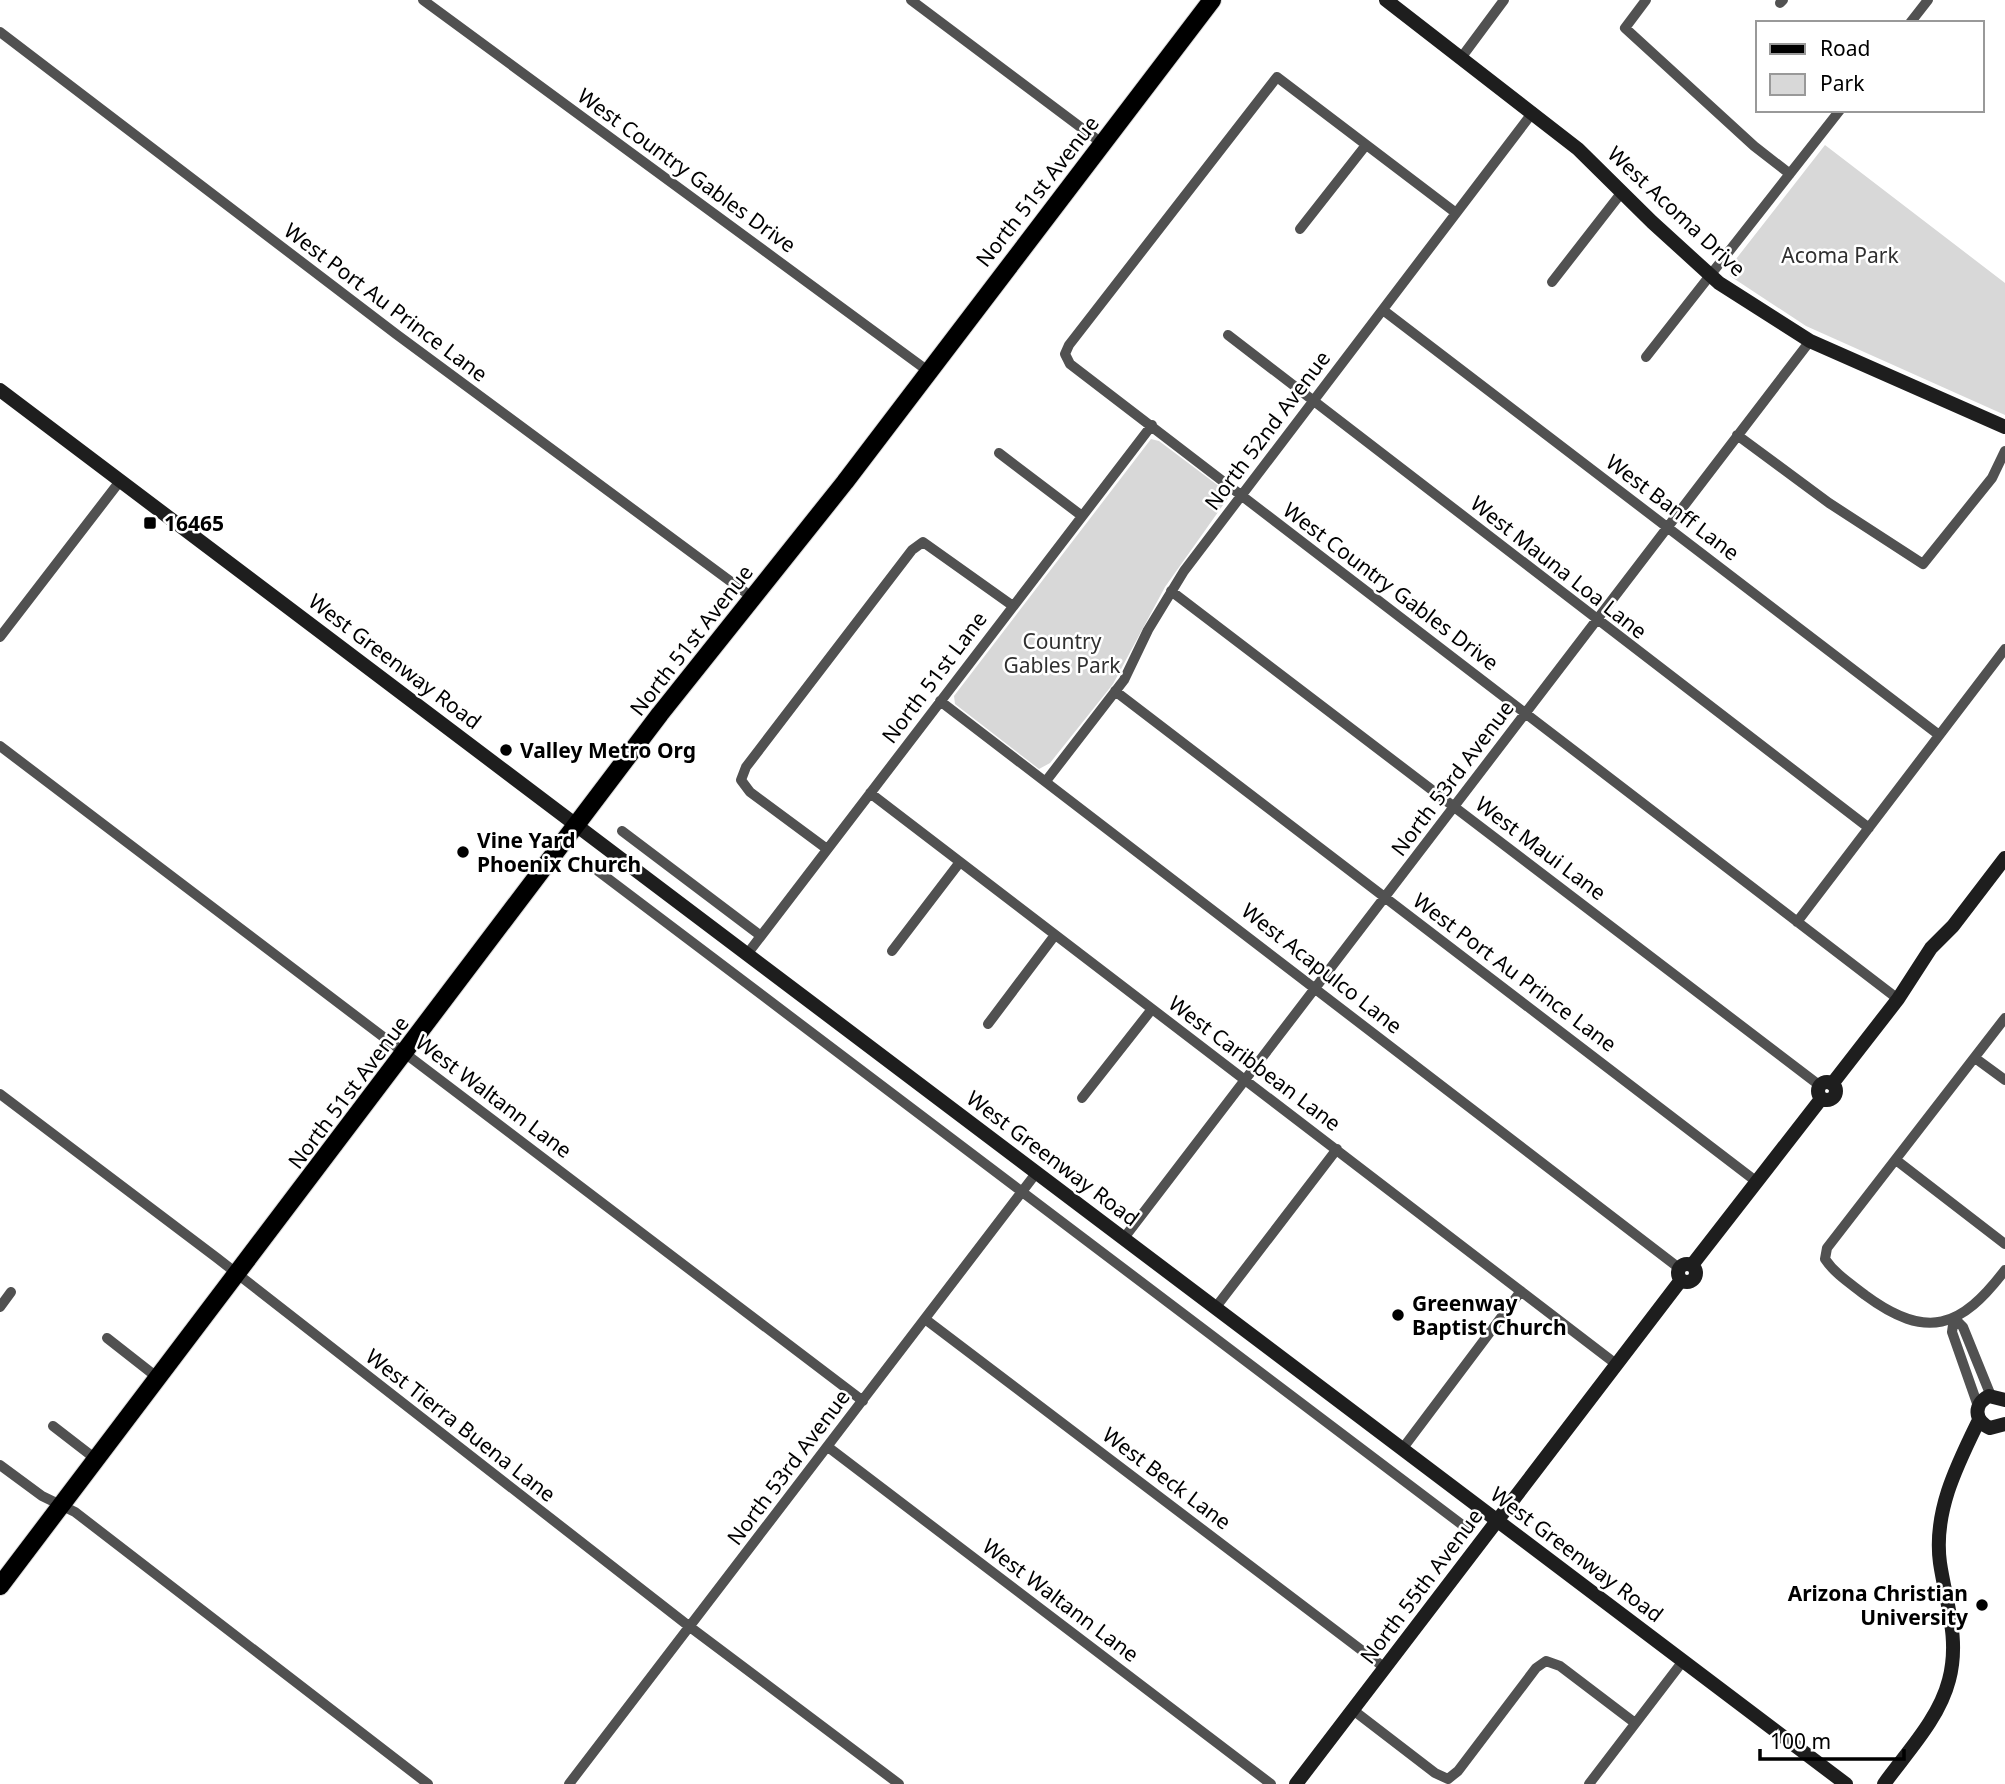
<svg xmlns="http://www.w3.org/2000/svg" width="2005" height="1784" font-family="'Noto Sans',sans-serif">
<style>
.green{fill:#d8d8d8}
.lines{fill:none;stroke-linecap:round;stroke-linejoin:round}
.primary-casing{stroke:#dbdbdb;stroke-width:20}
.street{stroke:#515151;stroke-width:10}
.secondary{stroke:#1e1e1e;stroke-width:14}
.primary{stroke:#000;stroke-width:18}
.poi-dot{fill:#000;stroke:#fff;stroke-width:2.5}
.labels{text-anchor:middle;dominant-baseline:central;stroke-width:5;stroke-linejoin:round;paint-order:stroke}
.street-label{font-size:21px;fill:#000;stroke:#fff}
.park-label{font-size:21px;fill:#2f2f2f;stroke:#fff}
.poi-label{font-size:21px;font-weight:bold;fill:#000;stroke:#fff;text-anchor:start}
</style>
<rect width="100%" height="100%" fill="#fff"/>
<path class="green" d="M1825,145L2005,283V415L1806,326L1730,276L1729,268Z
M1151,439L1159,441L1224,490L1228,498L1165,587L1113,684L1050,763L1039,769L955,704L954,696Z"/>
<g class="lines">
<defs>
<path id="primary" d="M0,1586L660,714L845,482L1212,0"/>
</defs>
<use href="#primary" class="primary-casing"/>
<path class="street" d="M423,0L928,371
M911,0L1103,144
M1646,0L1625,28L1754,146L1790,174
M1780,3L1783,0
M1910,23L1928,0
M0,32L396,334L753,598
M1461,58L1504,0
M1456,213L1277,77L1069,345L1065,354L1070,364L1898,999
M1300,229L1366,145
M1552,282L1622,192
M1383,310L1939,735
M1228,335L1869,828
M1646,357L1840,110
M1737,435L1829,503L1923,564L1992,478L2005,451
M999,453L1082,516
M1171,591L1819,1085
M0,637L120,481
M1115,691L1757,1182
M940,701L1679,1268
M0,746L863,1401
M1046,781L1124,680L1148,630L1184,571L1533,112
M870,793L1616,1364
M622,831L761,936
M827,849L750,792L741,780L746,767L912,550L923,542L1013,606
M598,871L1465,1527
M1797,922L2005,649
M892,951L960,862
M748,953L1152,425
M2005,1018L1827,1248L1825,1259C1835,1274 1851,1284 1865,1295C1927,1341 1961,1328 2005,1270
M988,1024L1055,935
M1975,1058L2005,1080
M0,1094L217,1258L690,1627L899,1784
M1082,1098L1152,1009
M1896,1160L2005,1244
M1124,1238L1810,341
M0,1307L11,1292
M1216,1307L1337,1149
M1954,1318L1952,1332L1978,1406
M1954,1318L1963,1327L1991,1396
M925,1319L1385,1668
M107,1338L158,1378
M53,1426L97,1460
M828,1447L1271,1784
M1403,1448L1521,1291
M0,1465L42,1496L75,1512L428,1784
M1353,1710L1435,1773L1448,1779L1458,1771L1536,1668L1546,1661L1560,1666L1635,1723
M569,1784L1037,1172
M1589,1784L1683,1661"/>
<path class="secondary" d="M1386,0L1578,149L1652,222L1719,283L1810,341L2005,427
M0,390L1846,1784
M1818 1091a9 9 0 1 1 18 0a9 9 0 1 1-18 0Z
M1832,1084L1898,999L1931,948L1953,926L2005,858
M1678 1273a9 9 0 1 1 18 0a9 9 0 1 1-18 0Z
M1692,1265L1821,1099
M2005,1400L1989,1396C1973,1404 1974,1421 1990,1428L2005,1424
M1296,1784L1681,1280
M1884,1784C1907,1752 1939,1719 1949,1680C1960,1639 1946,1603 1940,1563C1933,1512 1957,1465 1979,1420"/>
<use href="#primary" class="primary"/>
</g>
<g class="poi-dot">
<rect x="143" y="516" width="14" height="14" rx="3.5"/>
<circle cx="506" cy="750" r="7"/>
<circle cx="463" cy="852" r="7"/>
<circle cx="1398" cy="1315" r="7"/>
<circle cx="1982" cy="1605" r="7"/>
</g>
<g class="labels">
<g class="street-label">
<text transform="translate(687 170) rotate(36)">West Country Gables Drive</text>
<text transform="translate(1037 191) rotate(-52)">North 51st Avenue</text>
<text transform="translate(1677 211) rotate(43)">West Acoma Drive</text>
<text transform="translate(386 302) rotate(37)">West Port Au Prince Lane</text>
<text transform="translate(1267 430) rotate(-53)">North 52nd Avenue</text>
<text transform="translate(1673 507) rotate(37)">West Banff Lane</text>
<text transform="translate(1559 567) rotate(38)">West Mauna Loa Lane</text>
<text transform="translate(1391 586) rotate(37)">West Country Gables Drive</text>
<text transform="translate(691 640) rotate(-52)">North 51st Avenue</text>
<text transform="translate(395 661) rotate(37)">West Greenway Road</text>
<text transform="translate(934 677) rotate(-53)">North 51st Lane</text>
<text transform="translate(1452 778) rotate(-53)">North 53rd Avenue</text>
<text transform="translate(1541 848) rotate(37)">West Maui Lane</text>
<text transform="translate(1322 968) rotate(38)">West Acapulco Lane</text>
<text transform="translate(1515 972) rotate(37)">West Port Au Prince Lane</text>
<text transform="translate(1255 1063) rotate(37)">West Caribbean Lane</text>
<text transform="translate(348 1092) rotate(-53)">North 51st Avenue</text>
<text transform="translate(494 1096) rotate(37)">West Waltann Lane</text>
<text transform="translate(1053 1158) rotate(37)">West Greenway Road</text>
<text transform="translate(461 1425) rotate(38)">West Tierra Buena Lane</text>
<text transform="translate(788 1467) rotate(-53)">North 53rd Avenue</text>
<text transform="translate(1167 1478) rotate(37)">West Beck Lane</text>
<text transform="translate(1577 1554) rotate(37)">West Greenway Road</text>
<text transform="translate(1421 1586) rotate(-53)">North 55th Avenue</text>
<text transform="translate(1061 1600) rotate(37)">West Waltann Lane</text>
</g>
<g class="park-label">
<text x="1840" y="255">Acoma Park</text>
<text x="1062" y="641">Country<tspan x="1062" dy="24">Gables Park</tspan></text>
</g>
<g class="poi-label">
<text x="164" y="523">16465</text>
<text x="520" y="750">Valley Metro Org</text>
<text x="477" y="840">Vine Yard<tspan x="477" dy="24">Phoenix Church</tspan></text>
<text x="1412" y="1303">Greenway<tspan x="1412" dy="24">Baptist Church</tspan></text>
<text x="1968" y="1593" text-anchor="end">Arizona Christian<tspan x="1968" dy="24">University</tspan></text>
</g>
</g>
<rect x="1756" y="21" width="228" height="91" fill="#ffffff" stroke="#999999" stroke-width="2"/>
<rect x="1770" y="44" width="35" height="10" fill="#000000" stroke="#999999" stroke-width="2"/>
<text x="1820" y="56" font-size="21" fill="#000000">Road</text>
<rect x="1770" y="74" width="35" height="21" fill="#d8d8d8" stroke="#999999" stroke-width="2"/>
<text x="1820" y="91" font-size="21" fill="#000000">Park</text>
<path d="M1760 1749v10h144v-10" fill="none" stroke="#000000" stroke-width="3.5"/>
<text x="1770" y="1749" font-size="21" fill="#000000" stroke="#ffffff" stroke-width="5" paint-order="stroke">100 m</text>
</svg>
